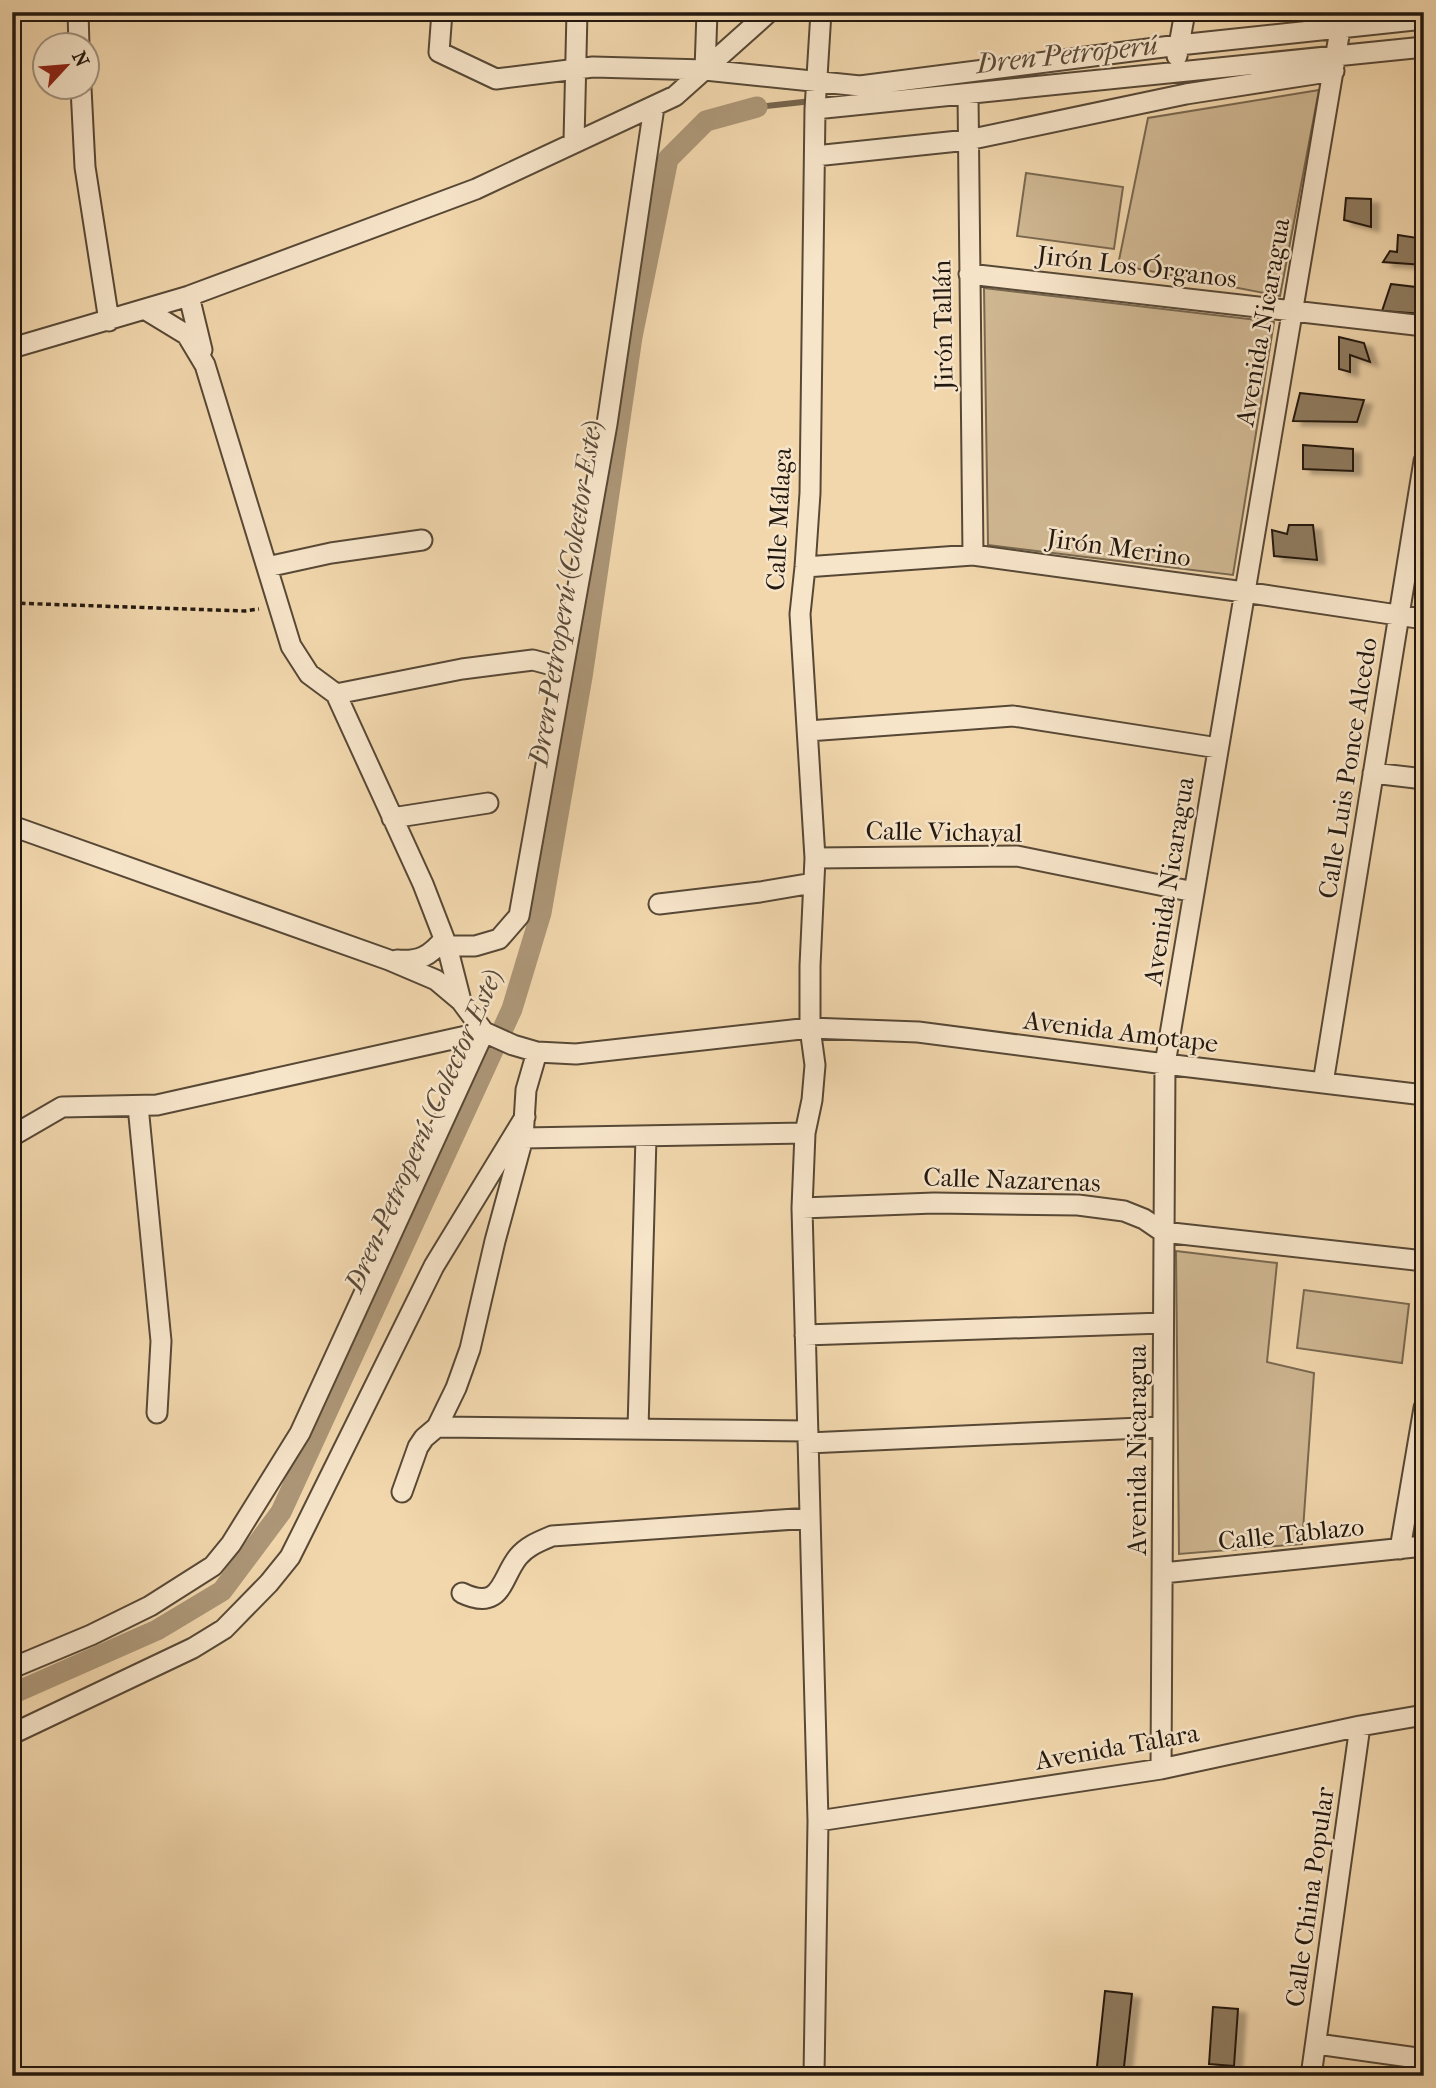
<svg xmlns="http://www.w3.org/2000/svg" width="1436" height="2088" font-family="'IM FELL French Canon',serif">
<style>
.green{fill:#cfb792;stroke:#796850;stroke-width:2}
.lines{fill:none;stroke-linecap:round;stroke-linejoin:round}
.stream{stroke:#75644d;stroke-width:6}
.canal{stroke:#ac9677;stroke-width:21}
.building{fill:#8f7b61;stroke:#23180f;stroke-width:2;filter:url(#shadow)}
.minor-casing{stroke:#574836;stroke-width:23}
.path{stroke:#23180f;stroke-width:3.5;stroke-dasharray:5 3.5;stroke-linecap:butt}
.minor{stroke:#f7e5ca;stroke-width:19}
.labels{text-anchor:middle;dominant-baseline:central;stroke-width:5;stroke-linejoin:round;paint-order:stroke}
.street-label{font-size:26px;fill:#23180f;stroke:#f7e5ca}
.water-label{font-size:28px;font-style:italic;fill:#5a4a39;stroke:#f7e5ca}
</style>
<defs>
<filter id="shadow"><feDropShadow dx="8" dy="4.5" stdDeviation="2" flood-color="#0004"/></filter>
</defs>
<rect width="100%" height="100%" fill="#f2d7ad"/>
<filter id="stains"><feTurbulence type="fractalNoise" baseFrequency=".00286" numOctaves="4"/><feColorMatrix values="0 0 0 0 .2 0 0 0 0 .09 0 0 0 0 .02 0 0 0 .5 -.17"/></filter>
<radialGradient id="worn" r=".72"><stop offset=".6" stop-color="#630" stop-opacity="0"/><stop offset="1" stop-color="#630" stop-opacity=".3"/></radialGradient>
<path class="green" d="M1319,90L1280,296L1118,265L1148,118Z
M1026,173L1123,187L1114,249L1017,236Z
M984,288L1274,322L1233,575L988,545Z
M1176,1251L1277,1263L1267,1362L1314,1373L1302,1544L1179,1554Z
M1304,1290L1409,1304L1402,1363L1297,1348Z"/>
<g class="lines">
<path class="stream" d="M757,107L812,101"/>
<path class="canal" d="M12,1694L157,1630L222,1591L281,1512L512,1009L541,913L582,677L632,337L668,159L706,121L757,107"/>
</g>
<path class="building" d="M1288,12H1315L1316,20L1288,27Z
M1346,198L1371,199V227L1344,220Z
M1398,235L1424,239V265L1383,262L1390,251L1397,252Z
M1391,284L1424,288V314L1382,311Z
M1339,337L1364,343L1370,362L1350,355V372L1339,369Z
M1300,393L1364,400L1357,422L1293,421Z
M1303,445L1353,449V471L1303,469Z
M1289,525H1313L1317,560L1274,556L1272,530L1287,534Z
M1105,1991L1132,1994L1123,2076H1096Z
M1213,2007L1238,2009L1234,2066L1209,2064Z"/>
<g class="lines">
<defs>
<path id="minor" d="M78,12L79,46
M442,12L439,52L496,79L593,67L705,70L860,86L1179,45L1424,19
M1177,56L1185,12
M705,70L707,12
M81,88L85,167L109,321
M968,94L973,555
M815,109L1424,47
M574,141L577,12
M815,156L968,140L1186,94L1334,71
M969,274L1424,326
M189,296L202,350
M146,310L187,335L205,365L291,646L309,674L336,694L423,884L447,946L461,1001L484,1032L513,1045L537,1052L576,1054L810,1028L918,1032L1165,1064L1424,1095
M12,348L189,296L476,189L675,96L769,12
M267,567L331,553L422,540
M805,567L973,555L1244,592L1424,619
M336,694L462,669L533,660L563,668
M808,731L1013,716L1218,748
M1373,773L1424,779
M392,818L488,803
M12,826L389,960L436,980L461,1001
M815,858L1017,856L1194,892
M659,904L760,892L813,883
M447,946H475L499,939L519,916L607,424L654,107
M397,960C419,962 430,956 444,939
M1323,1083L1424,461
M138,1106L161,1341L157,1413
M12,1136L62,1107L157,1105L484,1032
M523,1138L805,1133
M802,1208L934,1203L1078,1205L1124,1211L1144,1219L1163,1232L1424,1261
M805,1335L1163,1323
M437,1427L808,1431
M638,1429L646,1137
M808,1443L1163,1427
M402,1492L418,1447L424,1438L437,1427L456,1388L470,1349L495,1241L523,1138L526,1090L537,1052
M1400,1549L1424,1408
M1163,1573L1424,1546
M462,1593C502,1612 501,1578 518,1557C527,1546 540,1541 552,1536L810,1518
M12,1668L91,1635L150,1606L213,1566L231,1544L300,1433L484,1032
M12,1734L193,1648L224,1629L269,1583L290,1557L306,1525L434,1266L525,1117
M1161,1769L1165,1064L1343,12
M818,1821L1161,1769L1360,1726L1424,1715
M1317,2044L1424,2059
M814,2076L818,1821L802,1208L805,1133L812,1100L815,1065L810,1028V966L815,858L800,614L805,567L810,493L815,109L821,12
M1311,2076L1360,1726"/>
</defs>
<use href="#minor" class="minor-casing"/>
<path class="path" d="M12,603L245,611L259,609"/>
<use href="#minor" class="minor"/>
</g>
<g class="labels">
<g class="street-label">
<text transform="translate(1137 267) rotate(7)">Jirón Los Órganos</text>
<text transform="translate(1263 322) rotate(-80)">Avenida Nicaragua</text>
<text transform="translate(943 325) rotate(-91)">Jirón Tallán</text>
<text transform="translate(779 519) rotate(-87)">Calle Málaga</text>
<text transform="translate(1119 548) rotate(8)">Jirón Merino</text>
<text transform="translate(1348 768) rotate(-81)">Calle Luis Ponce Alcedo</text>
<text transform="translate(944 832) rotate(1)">Calle Vichayal</text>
<text transform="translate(1169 881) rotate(-81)">Avenida Nicaragua</text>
<text transform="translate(1121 1032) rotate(7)">Avenida Amotape</text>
<text transform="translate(1012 1180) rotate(2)">Calle Nazarenas</text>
<text transform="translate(1137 1450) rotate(-90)">Avenida Nicaragua</text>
<text transform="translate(1291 1534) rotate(-6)">Calle Tablazo</text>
<text transform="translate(1117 1747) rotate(-10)">Avenida Talara</text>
<text transform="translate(1310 1897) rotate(-82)">Calle China Popular</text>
</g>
<g class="water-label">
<text transform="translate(1067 54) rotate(-6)">Dren Petroperú</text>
<text transform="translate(565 593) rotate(-81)">Dren Petroperú (Colector Este)</text>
<text transform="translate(423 1130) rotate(-66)">Dren Petroperú (Colector Este)</text>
</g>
</g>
<rect width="1436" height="2088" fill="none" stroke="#f2d7ad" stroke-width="42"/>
<rect x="14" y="14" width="1408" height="2060" fill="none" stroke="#23180f" stroke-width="3.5"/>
<rect x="21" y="21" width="1394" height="2046" fill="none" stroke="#23180f" stroke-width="2"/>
<g transform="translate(66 66) rotate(64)"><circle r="33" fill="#f7e5ca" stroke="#a2937f" stroke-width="2"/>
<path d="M0-5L12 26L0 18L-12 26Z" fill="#8f2418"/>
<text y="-10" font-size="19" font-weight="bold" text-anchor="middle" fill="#23180f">N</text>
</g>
<rect width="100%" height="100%" filter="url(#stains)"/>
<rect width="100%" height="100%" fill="url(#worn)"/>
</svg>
